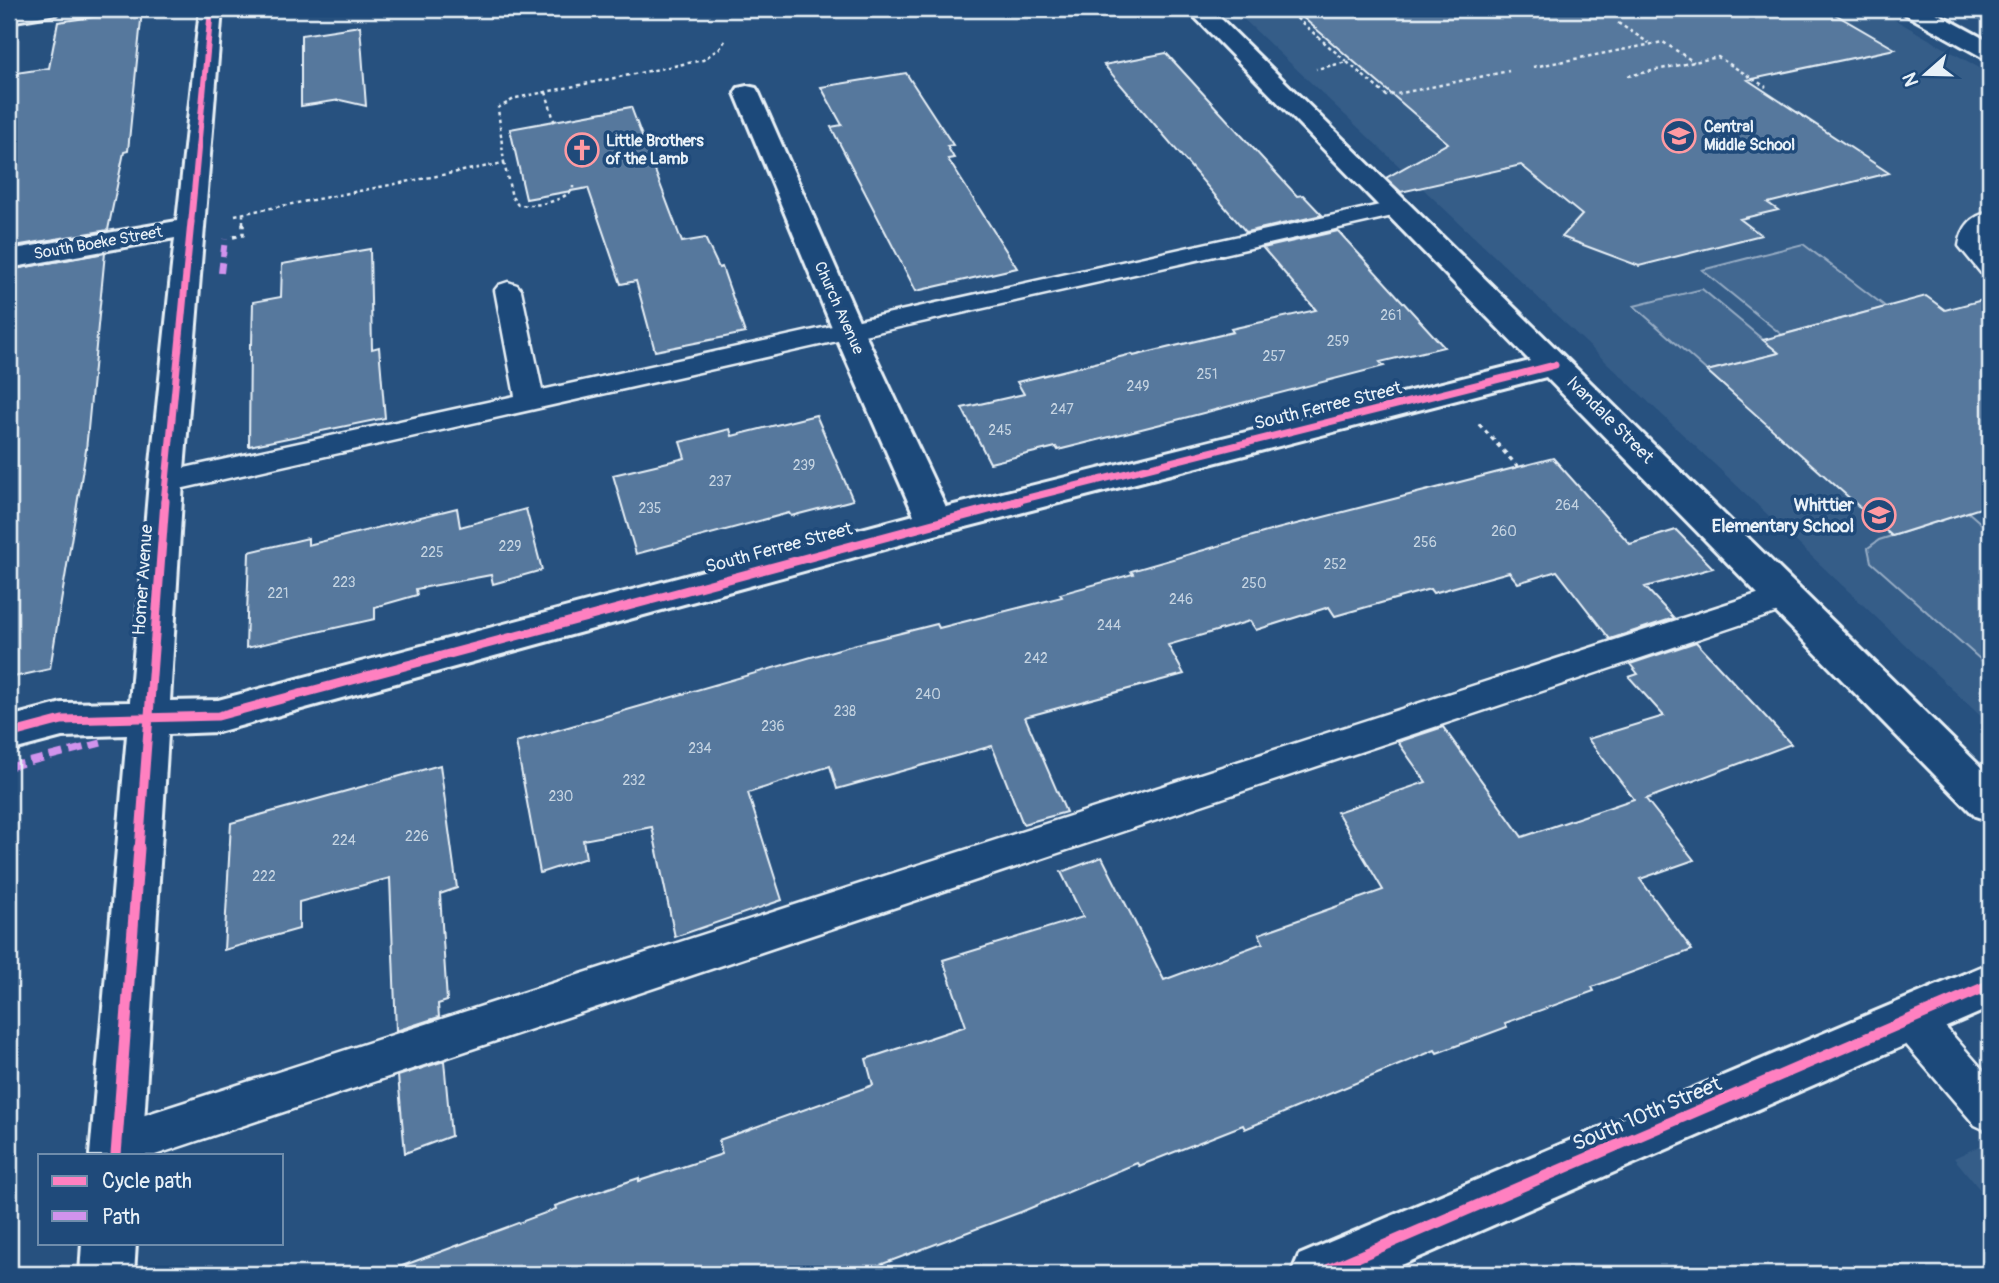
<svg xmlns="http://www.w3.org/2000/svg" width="1999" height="1283" font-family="Pangolin,sans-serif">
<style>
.built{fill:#355d88}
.green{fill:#436891;stroke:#96acc4;stroke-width:2}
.building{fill:#57789d;stroke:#e8f1f8;stroke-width:2}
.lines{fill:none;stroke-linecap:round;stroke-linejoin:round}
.lane-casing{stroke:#e8f1f8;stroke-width:5}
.street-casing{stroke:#e8f1f8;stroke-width:6}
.secondary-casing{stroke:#e8f1f8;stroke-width:6}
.path-far1{stroke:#e8f1f8;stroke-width:2.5;stroke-dasharray:3.5 3.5;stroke-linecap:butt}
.path{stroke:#e8f1f8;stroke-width:3.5;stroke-dasharray:4.5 4.5;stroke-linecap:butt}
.lane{fill:#1f4a7a;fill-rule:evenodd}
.street{fill:#1f4a7a;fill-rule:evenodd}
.secondary{fill:#1f4a7a;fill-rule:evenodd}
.quiet-far1{stroke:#d193ec;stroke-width:6;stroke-dasharray:11 6;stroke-linecap:butt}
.quiet{stroke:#d193ec;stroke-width:7;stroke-dasharray:14 7;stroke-linecap:butt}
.cycleway-far3-casing{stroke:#1f4a7a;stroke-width:9}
.cycleway-far2-casing{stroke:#1f4a7a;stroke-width:10}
.cycleway-far1-casing{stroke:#1f4a7a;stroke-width:13}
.cycleway-casing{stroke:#1f4a7a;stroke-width:16}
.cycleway-far3{stroke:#ff80c0;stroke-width:6}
.cycleway-far2{stroke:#ff80c0;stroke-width:7}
.cycleway-far1{stroke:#ff80c0;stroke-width:9}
.cycleway{stroke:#ff80c0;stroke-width:11}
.labels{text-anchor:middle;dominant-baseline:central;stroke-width:7;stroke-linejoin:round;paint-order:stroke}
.number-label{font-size:14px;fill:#c4d3e1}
.far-poi-label{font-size:16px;font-weight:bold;fill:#e8f1f8;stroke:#1f4a7a;text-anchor:start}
.far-street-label{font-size:16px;fill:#e8f1f8;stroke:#1f4a7a}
.street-label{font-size:18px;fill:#e8f1f8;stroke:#1f4a7a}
.poi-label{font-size:18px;font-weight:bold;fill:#e8f1f8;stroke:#1f4a7a;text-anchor:end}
.near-street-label{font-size:21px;fill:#e8f1f8;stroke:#1f4a7a}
</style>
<rect width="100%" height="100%" fill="#27517f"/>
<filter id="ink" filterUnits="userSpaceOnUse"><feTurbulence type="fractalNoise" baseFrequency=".0143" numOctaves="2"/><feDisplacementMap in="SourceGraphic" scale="14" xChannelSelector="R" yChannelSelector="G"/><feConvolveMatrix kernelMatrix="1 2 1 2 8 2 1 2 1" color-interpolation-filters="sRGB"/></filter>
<g filter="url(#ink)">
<path class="built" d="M1233,9H1876L1990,74V725Z
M1990,1141V1202L1954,1158Z"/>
<path class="green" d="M1803,244L1886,307L1782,335L1702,270Z
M1702,289L1779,353L1707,371L1634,306Z
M1968,512L1990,531V668L1871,562L1868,548L1879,540Z"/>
<path class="building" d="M1293,9H1826L1895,49L1748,80L1889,173L1768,203L1778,210L1740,219L1761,235L1639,266L1562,237L1582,215L1521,165L1401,192L1386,178L1448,143Z
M142,10L128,151L124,152L108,230L9,247V74L49,68L58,22Z
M360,26L366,106L340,100L301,106V35Z
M1166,53L1297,196L1303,195L1322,215L1246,232L1104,65Z
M906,73L953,145L947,146L954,158L948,159L1017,268L916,291L831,127L842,125L821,87Z
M631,107L682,242L705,238L719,268L722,267L745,333L655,351L636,281L621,284L588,188L526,199L510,129Z
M1338,231L1444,347L1380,362L1384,366L1165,423L1058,450L1056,447L990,463L962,408L1024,394L1017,382L1132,354L1133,356L1233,332L1231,329L1316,310L1263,248Z
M370,249L372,349L379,347L385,418L249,446L250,344H252L253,302L281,297L282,264Z
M105,253L86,450L50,669L9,678V270Z
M1926,296L1945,310L1990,298V505L1892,536L1707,371L1779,353L1763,340Z
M816,415L853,500L791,516L789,513L636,554L613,475L685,458L680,442L730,429L732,436Z
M1553,458L1630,544L1676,530L1713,568L1645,587L1674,618L1610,639L1557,571L1518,583L1509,572L1433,593L1430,589L1335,616L1329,607L1256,630L1250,621L1168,645L1184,674L1025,717L1066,812L1023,824L992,746L837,789L830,766L748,793L782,900L675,937L652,827L583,840L586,858L540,873L516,742L853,645L937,624L939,628L1062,597L1060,594L1133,574L1131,571L1277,529Z
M457,508L460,527L526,509L542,570L493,584L491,575L416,589L417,595L375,607V619L246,648L249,552L308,538V545Z
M1696,642L1791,744L1646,799L1694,860L1640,879L1692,950L1592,987L1594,991L1505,1023L1507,1027L1437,1053L1435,1050L1245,1129L1243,1125L1139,1166L1137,1163L1021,1212L856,1274H395L394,1269L556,1209L555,1206L639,1178V1181L722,1154L719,1140L873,1085L866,1059L966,1026L943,960L1083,917L1061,872L1102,857L1164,980L1263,943L1259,934L1383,890L1337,812L1426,782L1398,742L1443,727L1522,837L1634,799L1588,739L1664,716L1629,677L1638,674L1630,664Z
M440,765L457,888L440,894L447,1001L438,1004L439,1017L396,1031L390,878L299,902V929L224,950L231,823Z
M444,1061L451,1136L405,1153L398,1076Z"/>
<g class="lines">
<defs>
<path id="lane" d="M1398,201L1406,203L1410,208L1406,213L166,492L155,489L151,482L155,475L166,472L515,396L495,290L499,285L508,282L517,285L521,290L542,390Z
M1990,212V229L1984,245L1990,253V276L1981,273L1959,246C1962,227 1971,216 1990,212Z
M1785,585L1796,588L1801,597L1796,606L155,1155H99L95,1146L101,1130L117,1124Z
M1912,1000L1927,1006L1990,1078V1132L1975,1125L1897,1034L1891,1020L1897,1006Z"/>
<path id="street" d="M9,9H59L56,14L9,22Z
M200,9H222L183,482L170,701L218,700L914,515L834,332L735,93L738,88L747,86L756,88L759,93L864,332L946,507L1530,361L1187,9H1211L1990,776V821L1975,816L1546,377L935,535L218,732L168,734L142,1155H90L127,735L62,737L9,751V717L62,703L130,702L149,482L175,238L9,268V250L177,221Z
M1902,9H1929L1990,42V59L1982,57L1905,14Z
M82,1243H136L134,1274H80Z"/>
<path id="secondary" d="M1990,963V1008L1381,1274H1291L1299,1255Z"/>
</defs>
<use href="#lane" class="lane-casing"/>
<use href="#street" class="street-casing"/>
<use href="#secondary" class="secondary-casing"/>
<path class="path-far1" d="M1286,9L1347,62L1316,69
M1618,23L1649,43
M1347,62L1387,96L1509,71
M1533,67L1663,42L1694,62
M1628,76L1718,57L1766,87
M546,92L555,124
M504,163L512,197L518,205C538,206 557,203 573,190V186
M243,213V224
M235,215L504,163L498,108L516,98L703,60L721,47L726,39"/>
<path class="path" d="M233,237L243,235V222
M1479,424L1518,467"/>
<use href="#lane" class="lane"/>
<use href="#street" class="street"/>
<use href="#secondary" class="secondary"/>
<path class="quiet-far1" d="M221,273L225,239"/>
<path class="quiet" d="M9,767L101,743"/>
<defs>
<path id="cycleway-far3" d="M191,224L211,9"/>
<path id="cycleway-far2" d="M164,502L191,222
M1012,502L1555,365"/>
<path id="cycleway-far1" d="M9,734L62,720L218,716L1019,501
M139,850L165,501"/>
<path id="cycleway" d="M116,1155L139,848
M1318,1274L1990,985"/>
</defs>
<use href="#cycleway-far3" class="cycleway-far3-casing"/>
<use href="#cycleway-far2" class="cycleway-far2-casing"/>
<use href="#cycleway-far1" class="cycleway-far1-casing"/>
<use href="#cycleway" class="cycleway-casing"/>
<use href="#cycleway-far3" class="cycleway-far3"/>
<use href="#cycleway-far2" class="cycleway-far2"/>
<use href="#cycleway-far1" class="cycleway-far1"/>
<use href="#cycleway" class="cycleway"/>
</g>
</g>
<defs>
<symbol id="school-ring" viewBox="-11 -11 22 22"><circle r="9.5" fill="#1f4a7a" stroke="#ff9aa2" stroke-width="1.5"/><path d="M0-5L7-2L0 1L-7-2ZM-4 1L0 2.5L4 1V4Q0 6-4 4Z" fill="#ff9aa2"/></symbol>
<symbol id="church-ring" viewBox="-11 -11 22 22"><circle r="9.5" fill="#1f4a7a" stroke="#ff9aa2" stroke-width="1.5"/><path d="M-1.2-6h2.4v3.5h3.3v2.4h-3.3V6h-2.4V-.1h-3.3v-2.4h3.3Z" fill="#ff9aa2"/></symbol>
</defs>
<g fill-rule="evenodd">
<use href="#school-ring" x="1660" y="117" width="38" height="38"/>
<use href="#church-ring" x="563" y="131" width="38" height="38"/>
<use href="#school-ring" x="1860" y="496" width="38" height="38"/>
</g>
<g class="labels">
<g class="number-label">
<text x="1391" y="315">261</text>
<text x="1338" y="341">259</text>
<text x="1274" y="356">257</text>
<text x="1207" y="374">251</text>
<text x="1138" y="386">249</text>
<text x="1062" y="409">247</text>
<text x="1000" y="430">245</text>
<text x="804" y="465">239</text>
<text x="720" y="481">237</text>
<text x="1567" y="505">264</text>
<text x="650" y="508">235</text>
<text x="1504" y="531">260</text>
<text x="1425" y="542">256</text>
<text x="510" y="546">229</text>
<text x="432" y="552">225</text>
<text x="1335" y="564">252</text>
<text x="344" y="582">223</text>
<text x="1254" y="583">250</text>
<text x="278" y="593">221</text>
<text x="1181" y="599">246</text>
<text x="1109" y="625">244</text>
<text x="1036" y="658">242</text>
<text x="928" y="694">240</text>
<text x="845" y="711">238</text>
<text x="773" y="726">236</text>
<text x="700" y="748">234</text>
<text x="634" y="780">232</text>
<text x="561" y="796">230</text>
<text x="417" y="836">226</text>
<text x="344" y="840">224</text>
<text x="264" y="876">222</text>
</g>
<g class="far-poi-label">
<text x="1704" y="127">Central<tspan x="1704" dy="18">Middle School</tspan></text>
<text x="606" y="141">Little Brothers<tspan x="606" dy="18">of the Lamb</tspan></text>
</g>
<g class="far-street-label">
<text transform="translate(98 243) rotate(-10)">South Boeke Street</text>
<text transform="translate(839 308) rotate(66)">Church Avenue</text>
</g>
<g class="street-label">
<text transform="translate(1328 406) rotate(-14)">South Ferree Street</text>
<text transform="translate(1610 420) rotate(45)">Ivandale Street</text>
<text transform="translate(779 548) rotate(-15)">South Ferree Street</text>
<text transform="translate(143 580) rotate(-86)">Homer Avenue</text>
</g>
<g class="poi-label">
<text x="1854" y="505">Whittier<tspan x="1854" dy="21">Elementary School</tspan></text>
</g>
<g class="near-street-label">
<text transform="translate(1647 1114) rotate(-23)">South 10th Street</text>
</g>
</g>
<rect width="1999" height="1283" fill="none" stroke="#1f4a7a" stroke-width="35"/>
<rect x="18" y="18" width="1964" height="1248" fill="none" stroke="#e8f1f8" stroke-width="2.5" filter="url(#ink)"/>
<rect x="38" y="1154" width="245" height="91" fill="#1f4a7a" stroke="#6f8dac" stroke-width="2"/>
<rect x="52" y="1176" width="35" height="10" fill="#ff80c0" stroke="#6f8dac" stroke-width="2"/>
<text x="102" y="1188" font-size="21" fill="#e8f1f8">Cycle path</text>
<rect x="52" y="1211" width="35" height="10" fill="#d193ec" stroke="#6f8dac" stroke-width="2"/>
<text x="102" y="1224" font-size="21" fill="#e8f1f8">Path</text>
<g transform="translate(1926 74) rotate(250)" stroke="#1f4a7a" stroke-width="5" paint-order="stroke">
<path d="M0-5L12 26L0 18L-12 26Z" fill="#e8f1f8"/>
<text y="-10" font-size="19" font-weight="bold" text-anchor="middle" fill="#e8f1f8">N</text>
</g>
</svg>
